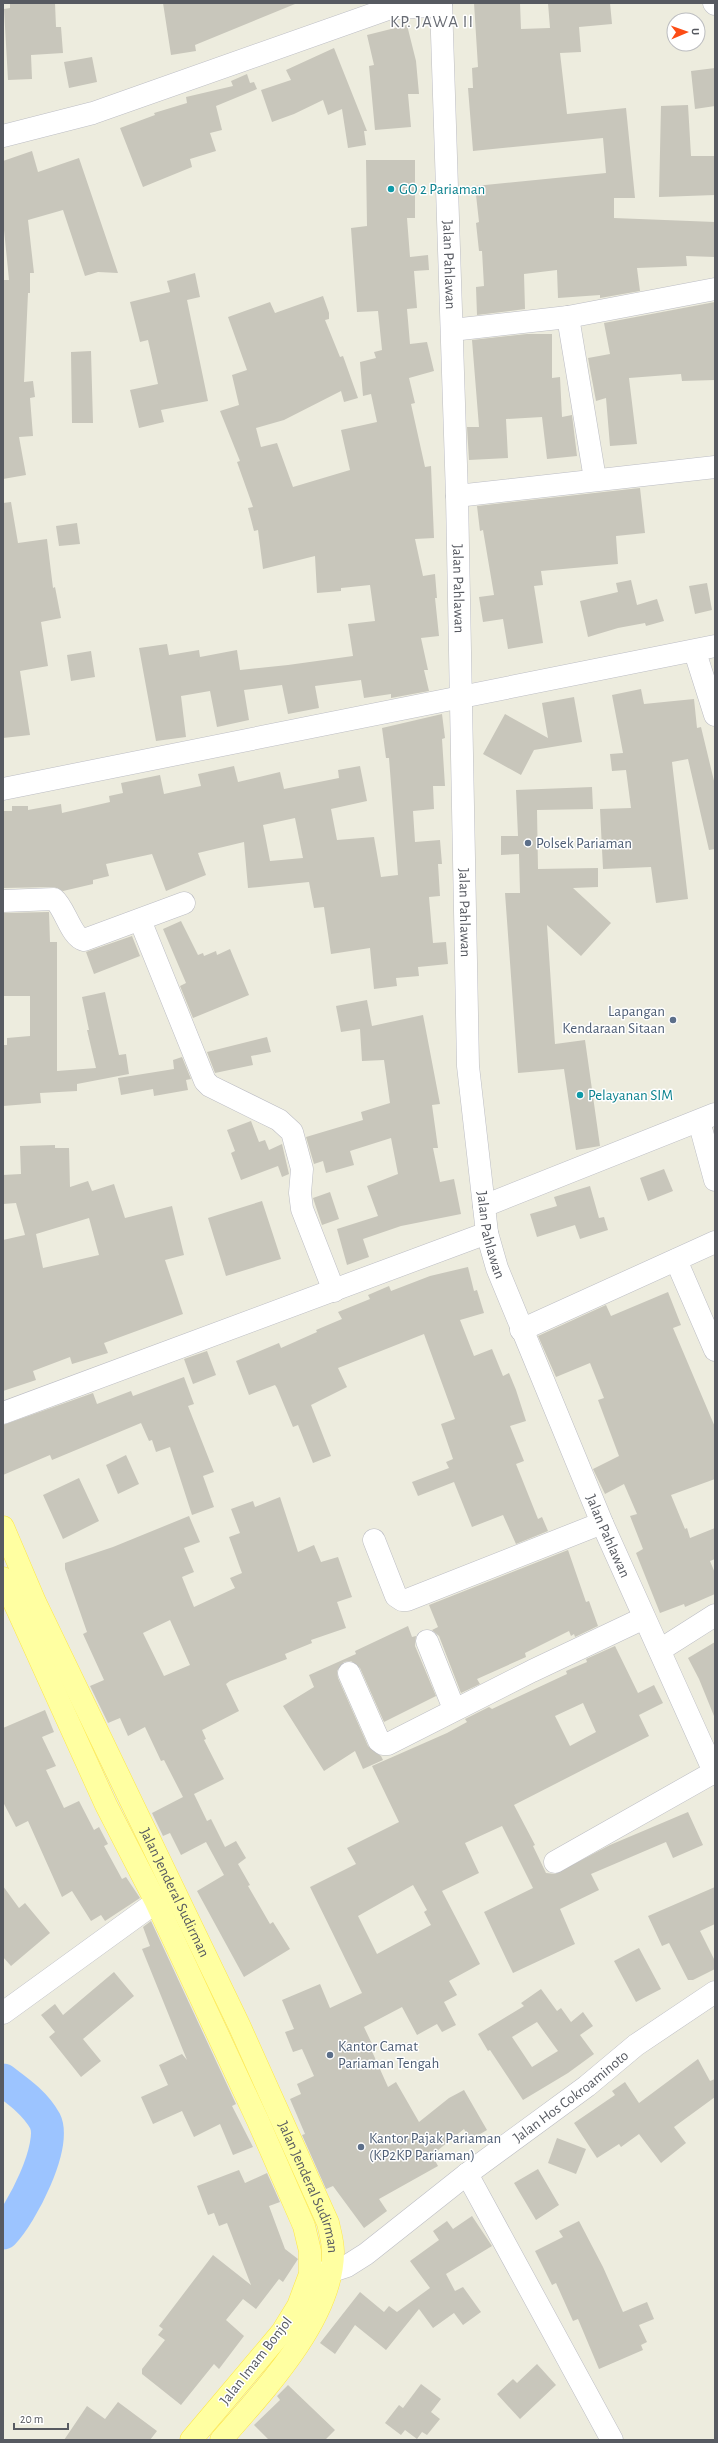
<svg xmlns="http://www.w3.org/2000/svg" width="718" height="2443" font-family="'Alegreya Sans',sans-serif">
<style>
.lines{fill:none;stroke-linecap:round;stroke-linejoin:round}
.river{stroke:#9cc4ff;stroke-width:33}
.building{fill:#c8c6bb;fill-rule:evenodd}
.minor-casing{stroke:#bcbdc4;stroke-width:23}
.major-casing{stroke:#ffe845;stroke-width:23}
.minor{stroke:#fff;stroke-width:22}
.major{stroke:#ffffa1;stroke-width:22}
.culture-dot{fill:#0f9aa8;stroke:#fff;stroke-width:1.5}
.service-dot{fill:#5c6f8a;stroke:#fff;stroke-width:1.5}
.labels{text-anchor:middle;dominant-baseline:central;stroke-width:3;stroke-linejoin:round;paint-order:stroke}
.culture-label{font-size:15px;fill:#0d838f;stroke:#fff;text-anchor:start}
.street-label{font-size:15px;fill:#575a61;stroke:#fff}
.service-label{font-size:15px;fill:#4e5e75;stroke:#fff;text-anchor:start}
.quarter-label{font-size:17px;letter-spacing:1px;fill:#686c74;stroke:#fff}
</style>
<rect width="100%" height="100%" fill="#edecde"/>
<g class="lines">
<path class="river" d="M3,2080C19,2092 35,2103 45,2121C57,2145 21,2215 3,2233"/>
</g>
<path class="building" d="M10,3H55L56,27H61L63,53L31,55L32,79L8,80L4,9L10,8Z
M163,3H295V4L195,45L196,51L171,55Z
M474,3H520L521,29L550,28L548,3H610L612,24L579,27L581,52L560,53L567,114L626,108L635,198H614V218L715,222V257L686,256L687,266L637,268L640,291L600,298V295L558,298L557,270L524,274L525,309L477,315L476,287L484,286L482,251H479L476,223L479,222L475,186L606,173L603,138L473,151L468,88H473L472,68L478,67Z
M407,25L416,61L419,94H408L411,127L375,130L369,66L374,65L367,35Z
M334,48L367,131H364L366,145L348,148L342,109L328,115L323,100L294,114L272,122L261,90L291,80L286,70Z
M92,57L97,82L69,88L64,62Z
M715,68V106L695,109L691,71Z
M247,74L250,83L254,82L257,89L216,106L222,130L210,133L216,151L190,159L192,167L143,187L120,128L155,115L154,113L187,103L186,97L233,86L231,81Z
M688,105L691,156H715V195L659,197L661,106Z
M32,151L38,172L79,158L118,273L98,272L85,276L63,210L28,220L34,273H30V293H28L24,382L33,381L35,397L30,398L33,436L19,437L26,475L3,479V280H9L3,220V161Z
M366,160H415V218H407L410,257L428,255L429,270L414,271L417,308L407,309L410,344L427,342L434,371L409,378L415,403L411,404L425,467L431,466L434,538L415,539L423,576L435,574L437,598H435L439,636L421,638L428,670H424L429,691L391,698V694L364,698L361,680L315,686L319,708L288,714L282,685L244,690L249,720L217,727L210,691L181,696L186,737L156,741L139,648L167,644L169,655L199,650L200,657L237,650L240,670L288,665L353,656L348,624L375,621L370,585L341,588V591L317,593L315,556L263,569L258,530L254,531L248,508L253,507L237,462L240,461L220,411L239,405L232,375L247,370L228,317L270,302L275,313L323,296L329,313V319L325,320L340,357L343,356L358,398L344,402L341,391L284,420L256,428L261,447L277,443L293,487L350,470L341,430L377,422L371,394L363,396L360,362L376,358L374,352L382,350L378,311L357,312L351,228L367,226Z
M195,273L200,297L187,300L208,401L161,410L164,422L139,428L130,390L158,384L148,340L140,342L130,302L170,292L167,281Z
M715,302V380L682,381L681,374L629,378L637,444L610,446L606,398L596,401L588,358L610,354L604,323Z
M527,334H552V378L560,377L562,417L572,415L577,456L547,459L542,417L506,419L508,458L469,460L467,427H479L472,340Z
M91,351L93,423H72L71,352Z
M640,488L645,533L616,536L618,564L541,571L543,585L534,586L543,643L508,649L503,619L483,622L479,597L494,595L483,530L480,531L477,506Z
M11,502L18,543L47,539L53,588L55,587L61,618L41,622L48,666L20,671L30,735L3,738V503Z
M77,523L80,544L59,546L56,526Z
M631,580L637,605L657,599L664,621L646,626L645,623L618,628L588,637L580,601L618,592L616,583Z
M707,583L712,610L695,614L689,586Z
M91,651L95,677L71,681L67,655Z
M641,689L644,704L694,699L697,728L701,727L715,785V849L709,850L688,759L672,762L688,899L656,903L651,867L603,869L600,809L631,808L626,770L612,771L610,754L623,753L612,695Z
M574,697L582,742L534,750L521,775L483,754L505,714L548,738L542,703Z
M442,714L445,738L442,739L445,786H433L434,809L413,811L415,842L440,840L442,864H438L440,896L429,897L433,943L446,942L448,964L418,967L419,976L396,978L397,986L374,989L370,948L331,954L324,907L314,908L309,882L248,888L244,842L198,853L206,875L166,891L152,854L106,864L109,876L93,880V884L63,891L54,887L3,888V811H12V806H28V810L61,804L62,813L110,802L109,796L123,793L121,783L160,775L164,794L201,786L198,774L234,766L238,782L280,772L284,789L339,778L338,770L360,766L367,801L331,809L337,840L374,837L381,877L398,875L389,758H386L382,728ZM295,818L303,858L270,861L263,825Z
M592,787L593,809L537,810L538,869L598,868V887L573,888L611,923L581,956L547,925L555,1044L585,1040L600,1146L576,1150L564,1069L518,1073L505,893H520L519,854L501,855V836H518L516,790Z
M49,912L50,942H57V1071L96,1068L87,1030H89L82,997L105,992L119,1055L126,1054L129,1074L77,1084V1091L40,1093L41,1103L3,1106V1045H7V1038L30,1036V996H3V913Z
M181,921L198,955L203,953L204,956L216,951L217,955L230,949L249,995L193,1018L180,986L186,983L163,929Z
M132,936L140,956L94,974L86,952Z
M367,1000L372,1026L423,1015L440,1104L432,1105L438,1148H433L440,1182L454,1179L461,1214L401,1226L363,1239L369,1257L347,1265L337,1229L378,1216L367,1186L398,1174L391,1138L350,1151L354,1165L326,1173L323,1161L314,1164L306,1137L363,1120L361,1112L390,1103L384,1060L362,1061L360,1029L341,1032L336,1006Z
M267,1037L271,1052L251,1056L253,1065L215,1073L207,1052Z
M182,1057L191,1079L186,1080L188,1090L154,1096L153,1089L121,1095L118,1078L174,1069L173,1060Z
M251,1121L259,1142L265,1140L269,1150L282,1144L289,1174L282,1177L278,1166L241,1180L231,1153L235,1151L227,1130Z
M55,1145V1148H69L70,1187L88,1181L92,1191L114,1184L125,1218L172,1206L184,1255L165,1260L183,1314L104,1343L108,1353L72,1364L70,1357L33,1371L36,1380L3,1391V1240L25,1235L16,1203L3,1204V1175L21,1174L20,1146ZM89,1218L99,1255L43,1268L36,1234Z
M664,1169L673,1191L648,1201L640,1178Z
M590,1186L599,1218L604,1217L608,1230L580,1239L575,1225L537,1237L530,1214L557,1206L554,1197Z
M330,1192L339,1219L322,1225L313,1198Z
M262,1201L281,1259L226,1276L208,1218Z
M468,1267L474,1291L477,1290L484,1313L460,1320L474,1356L492,1349L503,1376L509,1373L516,1390L526,1421L510,1426L524,1461L516,1464L538,1519L542,1517L548,1531L516,1544L503,1515L472,1527L454,1482L418,1496L412,1482L449,1468L446,1462L453,1459L441,1424L455,1419L424,1334L338,1368L347,1387L311,1405L331,1456L313,1463L298,1425L293,1427L277,1388L275,1385L249,1395L236,1361L279,1343L281,1348L317,1332L316,1330L342,1319L338,1312L370,1299L368,1295L389,1286L391,1291L430,1276Z
M668,1292L681,1325L673,1328L715,1427V1479L671,1495L685,1529L687,1528L690,1538L715,1528V1559L710,1561L715,1573V1594L685,1607L684,1604L660,1613L636,1553L643,1549L630,1516L637,1514L624,1484L605,1494L593,1469L619,1456L598,1400L604,1398L590,1363L556,1377L538,1336L606,1305L611,1316Z
M207,1351L216,1375L193,1384L184,1359Z
M184,1377L194,1404L188,1406L214,1472L203,1476L214,1507L192,1515L170,1447L156,1452L152,1440L149,1441L141,1423L52,1460L50,1455L3,1475V1425L93,1393L97,1404L131,1391L133,1396Z
M126,1455L139,1484L118,1494L106,1465Z
M79,1478L99,1521L63,1539L43,1495Z
M280,1497L298,1552L314,1545L321,1562L338,1557L352,1597L337,1602L346,1628L311,1640L312,1643L285,1654L287,1659L230,1681L226,1684L239,1711L202,1730L206,1739L204,1740L224,1779L194,1794L207,1821L211,1819L225,1847L236,1841L246,1858L238,1864L250,1885L248,1886L270,1924L273,1922L290,1949L244,1977L197,1891L224,1875L206,1842L181,1855L170,1833L163,1836L152,1813L183,1797L164,1760L161,1761L145,1727L128,1736L120,1718L108,1723L90,1686L104,1680L83,1634L87,1632L65,1569V1563L113,1547L189,1516L200,1542L184,1548L194,1572L182,1577L194,1607L235,1588L230,1578L242,1573L229,1537L240,1533L231,1509L253,1501L255,1507ZM170,1620L190,1665L164,1676L143,1633Z
M568,1550L586,1602L589,1601L598,1626L575,1637L574,1634L571,1636L569,1631L525,1653L526,1657L477,1679L480,1684L461,1693L439,1636L432,1630L438,1627L429,1605Z
M408,1626L412,1637L416,1636L415,1646L436,1696L384,1722L360,1668L351,1661L344,1662L337,1671L338,1678L368,1746L381,1756L383,1760L363,1769L355,1751L324,1771L283,1706L314,1687L309,1675L356,1654L355,1651Z
M715,1642V1716H714L699,1679L688,1658Z
M615,1646L638,1693L654,1685L663,1703L639,1715L649,1736L514,1805L535,1845L533,1846L546,1873L555,1874L610,1845L688,1812L703,1845L673,1858L666,1842L591,1874L599,1890L560,1909L575,1944L513,1973L484,1912L533,1888L502,1826L465,1843L479,1873L442,1891L480,1964L449,1981L457,1995L444,2002L456,2025L442,2032L437,2024L417,2035L402,2007L364,2027L373,2046L370,2047L388,2087L396,2082L419,2122L449,2098L464,2090L487,2130L470,2140L464,2129L432,2155L438,2166L379,2199L387,2211L364,2228L333,2186L326,2189L302,2135L305,2134L290,2099L301,2094L297,2084L314,2076L302,2049L293,2052L285,2032L294,2029L282,2000L320,1984L330,2008L362,1993L310,1887L356,1864L347,1848L399,1822L372,1766L447,1733L467,1722L465,1719L489,1707L492,1709L567,1674L566,1671L587,1662L586,1659ZM583,1703L596,1732L570,1746L555,1716ZM413,1885L427,1910L424,1912L431,1925L377,1954L358,1916Z
M45,1710L54,1732L42,1737L56,1766L46,1770L64,1808L79,1801L94,1830L99,1827L108,1844L104,1846L122,1879L126,1877L140,1898L105,1921L101,1915L91,1921L72,1891L62,1897L28,1821L16,1827L3,1802V1728Z
M3,1886L19,1908L25,1903L50,1933L11,1966L3,1957Z
M715,1887V1924L700,1931L715,1961V1969L693,1980H688L669,1943L662,1946L648,1916Z
M151,1921L236,2104L232,2106L253,2147L233,2155L220,2124L194,2137L182,2111L153,2124L141,2097L168,2085L159,2065L182,2054L187,2060L142,1949L150,1946L143,1927Z
M639,1948L661,1989L636,2002L614,1961Z
M114,1972L134,1996L83,2039L101,2061L81,2077L49,2037L55,2032L41,2015L55,2004L63,2015Z
M541,1989L557,2011L561,2008L571,2022L583,2012L593,2026L580,2035L594,2054L568,2073L523,2100L490,2050L488,2051L478,2034L524,2006L521,2003ZM537,2022L558,2051L532,2067L512,2037Z
M698,2059L710,2081L715,2079V2097L674,2127L686,2143L661,2163L639,2134L621,2147L619,2144L597,2158L574,2123L615,2095L612,2091L625,2082L639,2103Z
M557,2138L586,2149L576,2174L548,2163Z
M538,2169L559,2205L536,2220L514,2183Z
M239,2170L245,2183L267,2173L280,2202L269,2206L285,2249L298,2259L283,2282L279,2279L256,2309L243,2299L226,2320L244,2336L219,2369L214,2364L181,2405L142,2374V2369L165,2340L158,2335L163,2329L159,2326L213,2255L251,2285L227,2223L219,2226L214,2213L208,2215L197,2186Z
M472,2216L492,2246L446,2274L455,2291L463,2287L481,2312L463,2325L454,2313L433,2328L419,2309L386,2350L355,2325L335,2354L320,2343L360,2292L384,2312L389,2306L397,2312L430,2288L410,2261L439,2240L433,2231L447,2221L453,2229Z
M579,2221L603,2267L623,2312L647,2302L654,2319L639,2325L647,2342L641,2345L643,2350L599,2369L578,2319L573,2321L556,2283L552,2285L535,2251L563,2237L559,2231Z
M537,2364L556,2385L520,2419L497,2394L513,2379L517,2383Z
M421,2384L441,2399L431,2412L440,2419L427,2435L422,2432L417,2439L405,2430L401,2435L385,2423L399,2405L403,2408Z
M288,2385L335,2430L325,2440H269L254,2425L280,2400L277,2396Z
M118,2402L157,2431L150,2440H64L87,2406L105,2419Z"/>
<g class="lines">
<defs>
<g id="minor">
<path id="s1" d="M441,3L457,496L468,1066L487,1233L497,1268L602,1523L715,1774"/>
<path d="M714,3L715,4"/>
<path d="M3,136L93,113L388,9L441,5"/>
<path d="M452,330L568,317"/>
<path d="M595,479L568,317L715,289"/>
<path d="M457,496L715,467"/>
<path d="M695,652L715,715"/>
<path d="M3,789L715,646"/>
<path d="M3,901L54,899C65,908 71,937 84,940L184,903"/>
<path d="M140,920L205,1081L210,1086L279,1120L292,1132L302,1169L300,1193L302,1209L334,1291"/>
<path d="M699,1121L715,1180"/>
<path d="M484,1206L715,1114"/>
<path d="M676,1260L715,1350"/>
<path d="M521,1330L715,1242"/>
<path d="M3,1413L487,1233"/>
<path d="M374,1540L396,1596L402,1600H407L602,1523"/>
<path d="M427,1641L454,1709"/>
<path d="M660,1650L715,1615"/>
<path d="M349,1673L379,1741L383,1744H388L532,1671L644,1618"/>
<path d="M555,1862L714,1772"/>
<path d="M3,2013L156,1902"/>
<path d="M467,2174L612,2440"/>
<path id="s2" d="M314,2274L332,2271L347,2266L366,2254L467,2174L587,2086L636,2045L715,1992"/>
</g>
<g id="major">
<path id="s3" d="M3,1527L35,1602L239,2025L328,2223C330,2232 333,2242 333,2252C333,2319 262,2393 221,2440"/>
<path d="M3,1578L106,1805L156,1902L258,2121L304,2226L310,2251V2274L298,2306L282,2332L191,2440"/>
</g>
</defs>
<use href="#minor" class="minor-casing"/>
<use href="#major" class="major-casing"/>
<use href="#minor" class="minor"/>
<use href="#major" class="major"/>
</g>
<g class="culture-dot">
<circle cx="391" cy="189" r="4"/>
<circle cx="580" cy="1095" r="4"/>
</g>
<g class="service-dot">
<circle cx="528" cy="843" r="4"/>
<circle cx="673" cy="1020" r="4"/>
<circle cx="330" cy="2055" r="4"/>
<circle cx="361" cy="2147" r="4"/>
</g>
<g class="labels">
<g class="culture-label">
<text x="399" y="189">GO 2 Pariaman</text>
<text x="588" y="1095">Pelayanan SIM</text>
</g>
<g class="street-label">
<text stroke="none"><textPath href="#s1" startOffset="262">Jalan Pahlawan</textPath></text>
<text stroke="none"><textPath href="#s1" startOffset="586">Jalan Pahlawan</textPath></text>
<text stroke="none"><textPath href="#s1" startOffset="910">Jalan Pahlawan</textPath></text>
<text stroke="none"><textPath href="#s1" startOffset="1234">Jalan Pahlawan</textPath></text>
<text stroke="none"><textPath href="#s1" startOffset="1558">Jalan Pahlawan</textPath></text>
<text stroke="none"><textPath href="#s3" startOffset="404">Jalan Jenderal Sudirman</textPath></text>
<text stroke="none"><textPath href="#s2" startOffset="315">Jalan Hos Cokroaminoto</textPath></text>
<text stroke="none"><textPath href="#s3" startOffset="728">Jalan Jenderal Sudirman</textPath></text>
<text transform="translate(256 2361) rotate(-52)">Jalan Imam Bonjol</text>
</g>
<g class="service-label">
<text x="536" y="843">Polsek Pariaman</text>
<text x="665" y="1011" text-anchor="end">Lapangan<tspan x="665" dy="17">Kendaraan Sitaan</tspan></text>
<text x="338" y="2046">Kantor Camat<tspan x="338" dy="17">Pariaman Tengah</tspan></text>
<text x="369" y="2138">Kantor Pajak Pariaman<tspan x="369" dy="17">(KP2KP Pariaman)</tspan></text>
</g>
<g class="quarter-label">
<text x="432" y="21">KP. JAWA II</text>
</g>
</g>
<rect width="718" height="2443" fill="none" stroke="#575a61" stroke-width="8"/>
<g transform="translate(686 32) rotate(88)"><circle r="19" fill="#ffffff" stroke="#bcbdc0"/>
<path d="M0-3L7 15L0 10L-7 15Z" fill="#fc4c15"/>
<text y="-6" font-size="11" font-weight="bold" text-anchor="middle" fill="#575a61">U</text>
</g>
<path d="M14 2423v6h54v-6" fill="none" stroke="#575a61" stroke-width="2"/>
<text x="20" y="2423" font-size="12" fill="#575a61" stroke="#ffffff" stroke-width="3" paint-order="stroke">20 m</text>
</svg>
